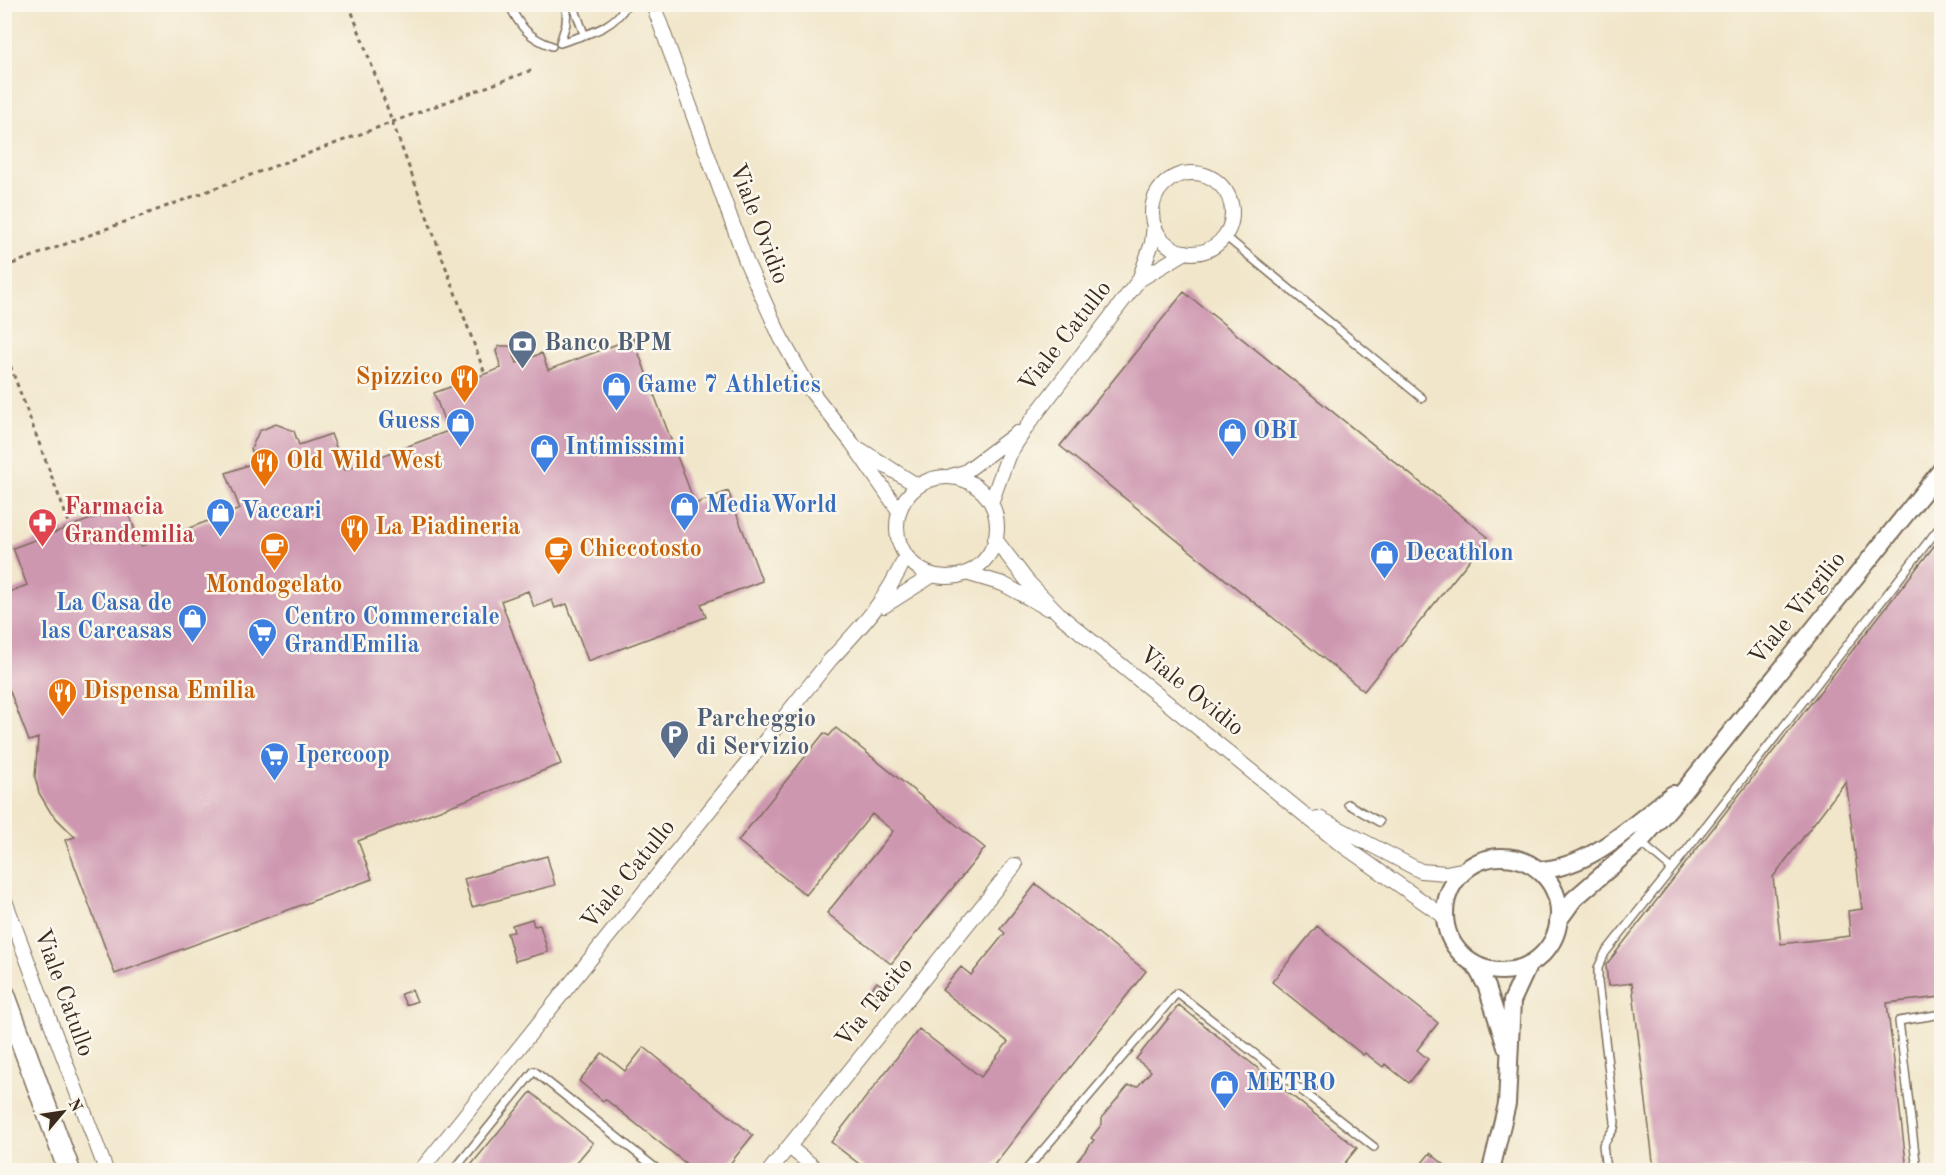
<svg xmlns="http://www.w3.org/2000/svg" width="1946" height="1175" font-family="'Old Standard TT',serif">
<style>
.building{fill:#ce97b0;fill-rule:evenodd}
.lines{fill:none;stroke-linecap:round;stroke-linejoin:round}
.service-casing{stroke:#7b6c5a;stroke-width:10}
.minor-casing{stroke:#7b6c5a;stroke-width:16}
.tertiary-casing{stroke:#7b6c5a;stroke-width:20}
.primary-casing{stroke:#7b6c5a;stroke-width:24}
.path{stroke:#7b6c5a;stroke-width:3;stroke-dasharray:4.5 4.5;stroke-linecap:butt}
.service{stroke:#fff;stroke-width:7}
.minor{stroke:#fff;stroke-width:14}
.tertiary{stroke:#fff;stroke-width:16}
.primary{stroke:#fff;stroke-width:21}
.labels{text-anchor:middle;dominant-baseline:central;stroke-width:5;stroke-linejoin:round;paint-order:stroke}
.street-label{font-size:24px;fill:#3b2a1e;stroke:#fbf7ec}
.service-label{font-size:24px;font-weight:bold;fill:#4e5e75;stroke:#fbf7ec;text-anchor:start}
.food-label{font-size:24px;font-weight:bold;fill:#c56008;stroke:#fbf7ec;text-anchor:start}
.shop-label{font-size:24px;font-weight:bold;fill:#366cbe;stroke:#fbf7ec;text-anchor:start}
.health-label{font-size:24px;font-weight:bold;fill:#be3a42;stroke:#fbf7ec;text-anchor:start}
</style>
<rect width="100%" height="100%" fill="#fbf7ec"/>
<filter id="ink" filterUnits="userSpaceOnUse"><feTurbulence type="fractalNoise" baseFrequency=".0167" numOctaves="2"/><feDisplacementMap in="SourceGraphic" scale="12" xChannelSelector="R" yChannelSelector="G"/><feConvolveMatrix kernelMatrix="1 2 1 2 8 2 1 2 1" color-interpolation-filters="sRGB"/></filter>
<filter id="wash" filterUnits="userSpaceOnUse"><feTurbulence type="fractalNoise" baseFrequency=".008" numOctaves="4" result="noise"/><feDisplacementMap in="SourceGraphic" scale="24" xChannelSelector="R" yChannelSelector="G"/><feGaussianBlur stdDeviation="1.35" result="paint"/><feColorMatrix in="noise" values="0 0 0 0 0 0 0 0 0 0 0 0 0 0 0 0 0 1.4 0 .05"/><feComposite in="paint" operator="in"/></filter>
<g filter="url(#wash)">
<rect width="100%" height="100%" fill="#f1e6ca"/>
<g id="blocks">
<path class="building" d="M1184,292L1488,537L1364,691L1060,446Z
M633,338L695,504L728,491L762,581L701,604L706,617L588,661L567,604L555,608L552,600L534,607L528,591L501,601L561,764L358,841L372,879L115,974L65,840L75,837L51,813L39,793L35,777L38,738L29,741L4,676V594L27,585L13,548L126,506L141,546L240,509L226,473L256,462L251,449L259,431L276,424L294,431L299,445L331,434L345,470L448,431L434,393L501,368L496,351L499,346H510L517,363L542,353L548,370Z
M1941,537V997L1887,1003L1907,1170H1654L1632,983L1608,986L1606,965ZM1846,781L1862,909L1848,911L1850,936L1781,944L1773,877Z
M836,728L985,848L891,964L827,913L893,831L872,814L806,895L738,841L824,733L829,736Z
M547,856L555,885L472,907L464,879Z
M1036,884L1146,971L990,1170H867L831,1142L919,1029L981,1077L1008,1042L942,990L961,967L971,975L1005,933L1000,929Z
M532,919L534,926L540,925L548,952L515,961L507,933L514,932L512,925Z
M1317,926L1438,1023L1417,1050L1428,1059L1409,1083L1385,1064L1383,1067L1365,1053L1363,1055L1272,982Z
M877,982L888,990L881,999L870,991Z
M412,990L417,1001L406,1005L401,994Z
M1179,1005L1357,1148L1339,1170H1070L1094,1140L1091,1138L1102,1124V1117L1128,1086H1138L1151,1071L1136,1059Z
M644,1047L753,1135L725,1170H694L605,1099L603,1101L579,1081L602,1053L625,1071Z
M531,1092L593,1143L570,1170H467Z
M1430,1153L1451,1170H1429L1421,1164Z"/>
</g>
</g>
<g filter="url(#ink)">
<use href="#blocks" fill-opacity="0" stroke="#7b6c5a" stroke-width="1.5"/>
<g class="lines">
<defs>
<path id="service" d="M509,4C519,26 529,38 552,46
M573,4L584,34
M560,43C586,34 613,30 627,4
M560,43L566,24L567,4
M1225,236L1422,398
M1348,804L1379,822
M1672,869L1942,524
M454,1170L534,1071L658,1170
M1026,1170L1177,993L1374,1147
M1588,1170L1605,1169
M1606,1170L1603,1145L1614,1128L1615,1122L1598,982V968L1605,953L1672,869L1640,842
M1917,1170L1899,1021L1942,1014"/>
<path id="minor" d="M653,4L746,261L781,338L811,391L852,443L899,511
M1152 213a40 40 0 1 1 80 0a40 40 0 1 1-80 0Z
M1154,225L1152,243L1139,280L1186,252
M861,450L918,486
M951,476L965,472L1017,433
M897 527a50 50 0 1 1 100 0a50 50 0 1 1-100 0Z
M991,503L1008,456L1030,422L1139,280
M995,539L1028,582L1062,617L1338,842L1445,917
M966,573L1003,584L1047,608
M884,606L933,575
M1319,818L1421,871L1446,873L1466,869
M4,898L106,1170
M789,1147L818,1170
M421,1170L830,660C864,624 885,602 906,556
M770,1170L1015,865"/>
<path id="tertiary" d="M1445 914a57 57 0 1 1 114 0a57 57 0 1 1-114 0Z
M1539,870C1591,868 1633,824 1673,794
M1558,921L1574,899L1640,842L1674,803L1942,469
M1475,965L1487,987L1506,1047
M1491,1170L1507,1104L1512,1001L1529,964"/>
<path id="primary" d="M4,994L69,1170"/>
</defs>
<use href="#service" class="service-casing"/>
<use href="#minor" class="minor-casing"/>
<use href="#tertiary" class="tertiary-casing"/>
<use href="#primary" class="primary-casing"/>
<path class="path" d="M349,4L485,374
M4,267L532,70
M4,349L70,526"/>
<use href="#service" class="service"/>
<use href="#minor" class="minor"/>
<use href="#tertiary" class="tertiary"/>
<use href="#primary" class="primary"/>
</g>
</g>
<defs>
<symbol id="bank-pin" viewBox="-11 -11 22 30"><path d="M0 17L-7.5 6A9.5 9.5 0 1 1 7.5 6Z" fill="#5c6f8a" stroke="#fbf7ec"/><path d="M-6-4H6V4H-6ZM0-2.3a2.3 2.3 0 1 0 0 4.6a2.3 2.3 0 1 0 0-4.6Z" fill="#fff"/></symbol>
<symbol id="restaurant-pin" viewBox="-11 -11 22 30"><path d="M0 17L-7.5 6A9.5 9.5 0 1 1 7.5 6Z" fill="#e8710a" stroke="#fbf7ec"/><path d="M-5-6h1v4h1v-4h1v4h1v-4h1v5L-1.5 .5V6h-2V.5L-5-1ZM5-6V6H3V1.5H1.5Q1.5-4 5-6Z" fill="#fff"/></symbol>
<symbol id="shop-pin" viewBox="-11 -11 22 30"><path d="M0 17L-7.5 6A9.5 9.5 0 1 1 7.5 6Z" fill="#3f7fe0" stroke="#fbf7ec"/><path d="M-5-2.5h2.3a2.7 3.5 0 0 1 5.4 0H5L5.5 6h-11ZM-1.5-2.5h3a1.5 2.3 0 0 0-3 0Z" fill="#fff"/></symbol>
<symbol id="pharmacy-pin" viewBox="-11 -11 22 30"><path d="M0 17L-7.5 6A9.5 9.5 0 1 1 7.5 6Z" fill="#e0444e" stroke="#fbf7ec"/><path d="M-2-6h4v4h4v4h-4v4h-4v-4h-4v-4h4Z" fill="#fff"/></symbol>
<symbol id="cafe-pin" viewBox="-11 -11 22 30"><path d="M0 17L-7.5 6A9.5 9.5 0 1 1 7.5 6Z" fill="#e8710a" stroke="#fbf7ec"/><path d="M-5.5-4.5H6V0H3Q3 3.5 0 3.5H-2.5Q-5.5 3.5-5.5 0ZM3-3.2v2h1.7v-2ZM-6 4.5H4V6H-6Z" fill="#fff"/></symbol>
<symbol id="supermarket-pin" viewBox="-11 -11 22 30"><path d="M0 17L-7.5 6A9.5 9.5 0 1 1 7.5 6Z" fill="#3f7fe0" stroke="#fbf7ec"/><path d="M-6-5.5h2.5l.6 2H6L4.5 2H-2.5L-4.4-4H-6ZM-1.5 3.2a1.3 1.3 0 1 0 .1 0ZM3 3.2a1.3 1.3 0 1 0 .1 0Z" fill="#fff"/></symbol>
<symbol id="parking-pin" viewBox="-11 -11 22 30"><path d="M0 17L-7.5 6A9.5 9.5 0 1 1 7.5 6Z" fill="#5c6f8a" stroke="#fbf7ec"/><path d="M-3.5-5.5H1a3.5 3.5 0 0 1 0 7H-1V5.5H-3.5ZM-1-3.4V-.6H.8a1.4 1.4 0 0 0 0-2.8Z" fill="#fff"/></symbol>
</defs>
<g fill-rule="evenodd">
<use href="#bank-pin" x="506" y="328" width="33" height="45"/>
<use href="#restaurant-pin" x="448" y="362" width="33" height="45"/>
<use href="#shop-pin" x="600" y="370" width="33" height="45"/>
<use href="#shop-pin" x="444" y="406" width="33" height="45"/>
<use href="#shop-pin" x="1216" y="416" width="33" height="45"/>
<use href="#shop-pin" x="528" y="432" width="33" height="45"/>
<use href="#restaurant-pin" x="248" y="446" width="33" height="45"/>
<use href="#shop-pin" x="668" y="490" width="33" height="45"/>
<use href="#shop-pin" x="204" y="496" width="33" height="45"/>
<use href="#pharmacy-pin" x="26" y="506" width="33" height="45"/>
<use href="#restaurant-pin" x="338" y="512" width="33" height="45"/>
<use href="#cafe-pin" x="258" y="530" width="33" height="45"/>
<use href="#cafe-pin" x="542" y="534" width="33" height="45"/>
<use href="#shop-pin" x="1368" y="538" width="33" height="45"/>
<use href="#shop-pin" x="176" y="602" width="33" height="45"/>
<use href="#supermarket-pin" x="246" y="616" width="33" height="45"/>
<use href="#restaurant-pin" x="46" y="676" width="33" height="45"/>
<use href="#parking-pin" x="658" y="718" width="33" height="45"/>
<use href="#supermarket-pin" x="258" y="740" width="33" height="45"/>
<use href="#shop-pin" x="1208" y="1068" width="33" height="45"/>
</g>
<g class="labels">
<g class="street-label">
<text transform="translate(758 224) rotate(69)">Viale Ovidio</text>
<text transform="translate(1066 337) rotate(-52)">Viale Catullo</text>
<text transform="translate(1798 609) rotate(-51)">Viale Virgilio</text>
<text transform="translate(1191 692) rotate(39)">Viale Ovidio</text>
<text transform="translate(629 875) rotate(-51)">Viale Catullo</text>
<text transform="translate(63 993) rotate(70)">Viale Catullo</text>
<text transform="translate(875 1003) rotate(-51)">Via Tacito</text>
</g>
<g class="service-label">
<text x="544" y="344">Banco BPM</text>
<text x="696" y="720">Parcheggio<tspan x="696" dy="28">di Servizio</tspan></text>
</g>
<g class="food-label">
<text x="443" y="378" text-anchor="end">Spizzico</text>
<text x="286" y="462">Old Wild West</text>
<text x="375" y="528">La Piadineria</text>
<text x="579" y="550">Chiccotosto</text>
<text x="274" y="586" text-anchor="middle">Mondogelato</text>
<text x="83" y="692">Dispensa Emilia</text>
</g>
<g class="shop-label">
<text x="637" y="386">Game 7 Athletics</text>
<text x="440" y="422" text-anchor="end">Guess</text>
<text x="1253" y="432">OBI</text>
<text x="565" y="448">Intimissimi</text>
<text x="706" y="506">MediaWorld</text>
<text x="241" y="512">Vaccari</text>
<text x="1405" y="554">Decathlon</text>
<text x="172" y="604" text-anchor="end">La Casa de<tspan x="172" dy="28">las Carcasas</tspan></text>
<text x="284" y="618">Centro Commerciale<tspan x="284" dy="28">GrandEmilia</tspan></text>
<text x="296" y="756">Ipercoop</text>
<text x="1246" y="1084">METRO</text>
</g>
<g class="health-label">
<text x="64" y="508">Farmacia<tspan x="64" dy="28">Grandemilia</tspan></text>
</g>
</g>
<rect width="1946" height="1175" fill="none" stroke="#fbf7ec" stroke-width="24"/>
<g transform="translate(63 1112) rotate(61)" stroke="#fbf7ec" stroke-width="4.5" paint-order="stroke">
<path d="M0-4.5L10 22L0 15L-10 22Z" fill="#3b2a1e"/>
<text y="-9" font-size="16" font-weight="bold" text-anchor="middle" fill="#3b2a1e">N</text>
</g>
</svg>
